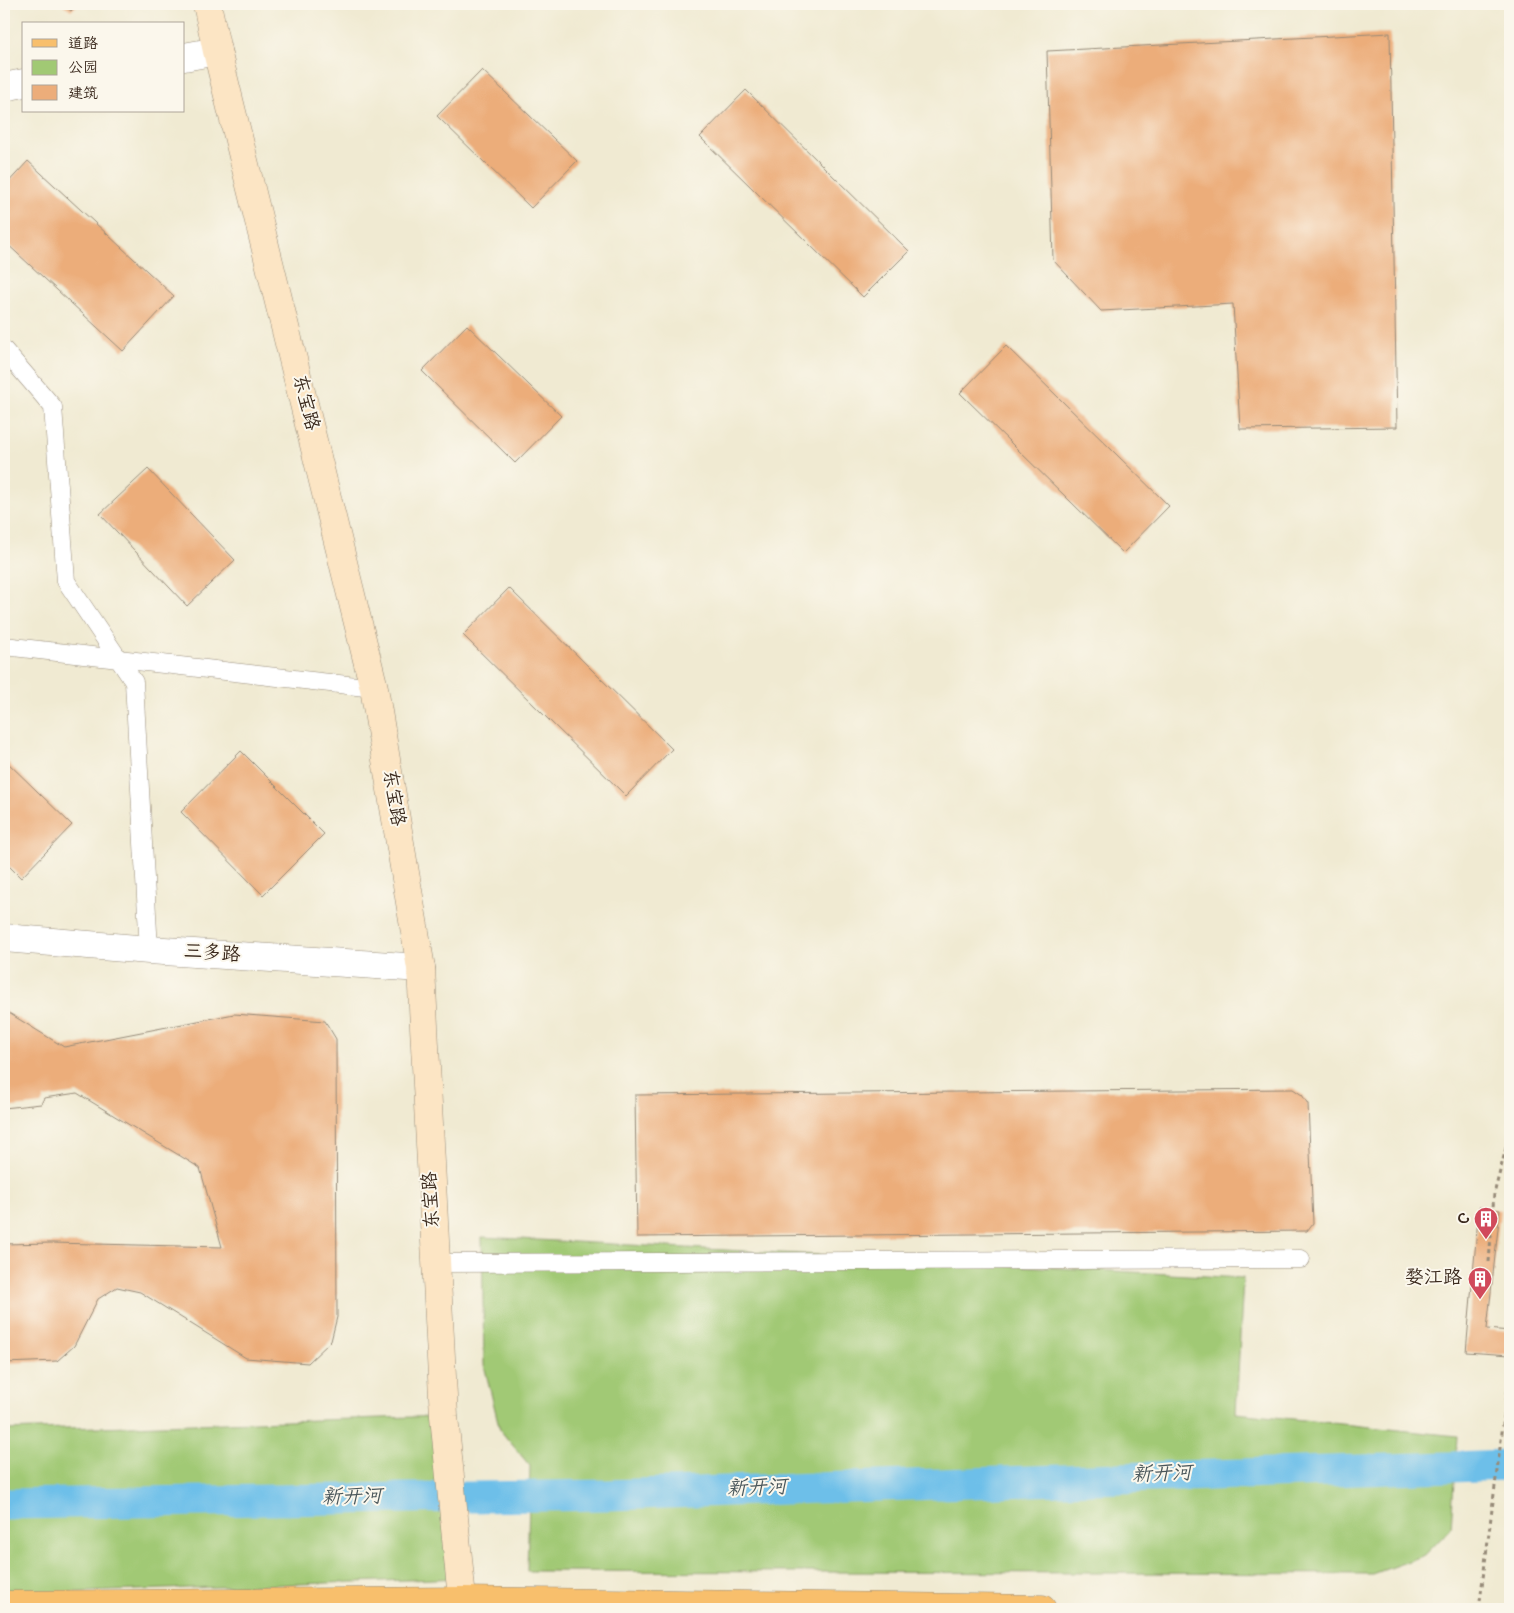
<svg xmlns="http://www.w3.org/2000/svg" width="1514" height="1613" font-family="'Gochi Hand','LXGW WenKai TC',sans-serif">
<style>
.green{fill:#a1c974;stroke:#6e7a49}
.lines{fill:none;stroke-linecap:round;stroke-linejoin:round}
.canal{stroke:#6dbfe9;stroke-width:31}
.building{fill:#ecad7a}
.lane-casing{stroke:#968a78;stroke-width:19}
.street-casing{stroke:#968a78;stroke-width:29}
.secondary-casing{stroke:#968a78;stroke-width:29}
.primary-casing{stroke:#968a78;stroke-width:29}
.path{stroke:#968a78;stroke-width:3;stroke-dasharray:4 4;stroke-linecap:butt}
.lane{stroke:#fff;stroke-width:18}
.street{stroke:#fff;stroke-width:28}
.secondary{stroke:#fce5c4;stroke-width:28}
.primary{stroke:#f8bf6c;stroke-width:28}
.labels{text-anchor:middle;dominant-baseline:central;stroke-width:4;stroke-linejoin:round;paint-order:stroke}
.street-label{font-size:19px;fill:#3b2a1e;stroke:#fbf7ec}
.poi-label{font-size:19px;fill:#3b2a1e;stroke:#fbf7ec;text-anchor:end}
.water-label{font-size:20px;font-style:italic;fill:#4a575b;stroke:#fbf7ec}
</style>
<rect width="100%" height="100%" fill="#fbf7ec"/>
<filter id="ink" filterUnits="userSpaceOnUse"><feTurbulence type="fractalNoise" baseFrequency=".02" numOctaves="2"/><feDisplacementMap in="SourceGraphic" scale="10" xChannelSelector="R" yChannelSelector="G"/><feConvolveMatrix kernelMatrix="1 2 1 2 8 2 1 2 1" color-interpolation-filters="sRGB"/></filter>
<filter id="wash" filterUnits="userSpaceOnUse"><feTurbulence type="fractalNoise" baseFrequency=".0096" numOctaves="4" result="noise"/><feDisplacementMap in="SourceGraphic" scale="20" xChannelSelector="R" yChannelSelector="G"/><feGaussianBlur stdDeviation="1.12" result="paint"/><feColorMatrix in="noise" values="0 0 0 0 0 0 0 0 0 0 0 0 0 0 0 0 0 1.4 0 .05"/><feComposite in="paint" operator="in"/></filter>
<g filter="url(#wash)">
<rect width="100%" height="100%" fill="#f0ead2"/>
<path class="green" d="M482,1237L1243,1278L1236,1413L1457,1436L1451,1528L1425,1555L1373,1574L527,1571L530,1466L500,1430L484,1365Z
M444,1416L461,1578L4,1595V1430Z"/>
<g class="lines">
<path class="canal" d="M4,1504L608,1495L1510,1465"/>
</g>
<g id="blocks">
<path class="building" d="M62,4H78L71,11Z
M1390,33L1397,427L1240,429L1233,304L1101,311L1053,260L1047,51Z
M482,70L577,161L531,208L437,116Z
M746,90L909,251L863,297L700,137Z
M28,161L174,296L123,351L4,241V187Z
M467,325L561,416L515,463L422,371Z
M1006,346L1169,506L1123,553L960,393Z
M148,469L235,560L187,606L100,514Z
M509,588L672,749L626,796L463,635Z
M241,751L324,834L263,895L181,812Z
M4,759L72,825L21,878L4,861Z
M4,1010L64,1047L234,1014L325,1021L336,1039L337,1317L331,1341L308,1363L246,1358L140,1292L117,1287L98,1299L74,1346L57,1361L4,1363V1244L52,1243L222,1247L200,1168L77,1093L44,1098L41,1104L4,1108Z
M1293,1089L1302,1095L1308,1104L1313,1223L1307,1231L637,1237L635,1095Z
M1479,1207L1500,1210L1487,1329L1510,1331V1355L1466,1352Z"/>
</g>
</g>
<g filter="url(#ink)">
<use href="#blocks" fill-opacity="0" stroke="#968a78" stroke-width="1"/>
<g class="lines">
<defs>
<path id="lane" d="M4,350L53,407L66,581L134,682L149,950
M4,646L374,688
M436,1263L1301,1259"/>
<path id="street" d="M184,57L217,51
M4,87L24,83
M4,938L149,950L421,968"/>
<path id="secondary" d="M207,4L217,51L374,688L421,968L444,1416L463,1609"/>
<path id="primary" d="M4,1605L463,1601L1042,1609"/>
</defs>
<use href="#lane" class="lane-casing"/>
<use href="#street" class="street-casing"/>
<use href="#secondary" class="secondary-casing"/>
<use href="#primary" class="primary-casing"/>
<path class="path" d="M1489,1262L1494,1194L1510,1133
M1479,1609L1510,1371"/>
<use href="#lane" class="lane"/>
<use href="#street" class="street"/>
<use href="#secondary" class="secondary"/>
<use href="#primary" class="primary"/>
</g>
</g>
<defs>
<symbol id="building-pin" viewBox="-11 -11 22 30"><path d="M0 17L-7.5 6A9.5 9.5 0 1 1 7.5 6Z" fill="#d1495b" stroke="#fbf7ec"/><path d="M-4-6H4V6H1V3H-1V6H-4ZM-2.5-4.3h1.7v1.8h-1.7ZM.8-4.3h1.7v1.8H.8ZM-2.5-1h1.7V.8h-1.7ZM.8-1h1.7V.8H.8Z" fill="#fff"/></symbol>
</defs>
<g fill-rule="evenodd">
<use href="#building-pin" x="1472" y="1205" width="28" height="38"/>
<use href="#building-pin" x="1466" y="1265" width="28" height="38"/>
</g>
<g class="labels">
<g class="street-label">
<text transform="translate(304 403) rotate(76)">东宝路</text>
<text transform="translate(392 798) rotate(81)">东宝路</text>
<text transform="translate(212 955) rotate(4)">三多路</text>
<text transform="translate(433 1200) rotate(-93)">东宝路</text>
</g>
<g class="poi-label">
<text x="1468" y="1219">C</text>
<text x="1462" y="1279">婺江路</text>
</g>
<g class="water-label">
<text transform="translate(1162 1476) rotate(-2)">新开河</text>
<text transform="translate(757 1490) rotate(-2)">新开河</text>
<text transform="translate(352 1499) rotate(-1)">新开河</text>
</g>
</g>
<rect width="1514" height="1613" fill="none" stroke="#fbf7ec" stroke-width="20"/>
<rect x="22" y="22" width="162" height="90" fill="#fbf7ec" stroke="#aea59a"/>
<rect x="32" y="39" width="25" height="8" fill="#f8bf6c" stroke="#aea59a"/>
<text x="68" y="48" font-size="15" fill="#3b2a1e">道路</text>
<rect x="32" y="60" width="25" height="15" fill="#a1c974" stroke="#aea59a"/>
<text x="68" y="72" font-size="15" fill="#3b2a1e">公园</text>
<rect x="32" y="85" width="25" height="15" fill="#ecad7a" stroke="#aea59a"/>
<text x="68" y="98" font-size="15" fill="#3b2a1e">建筑</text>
</svg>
